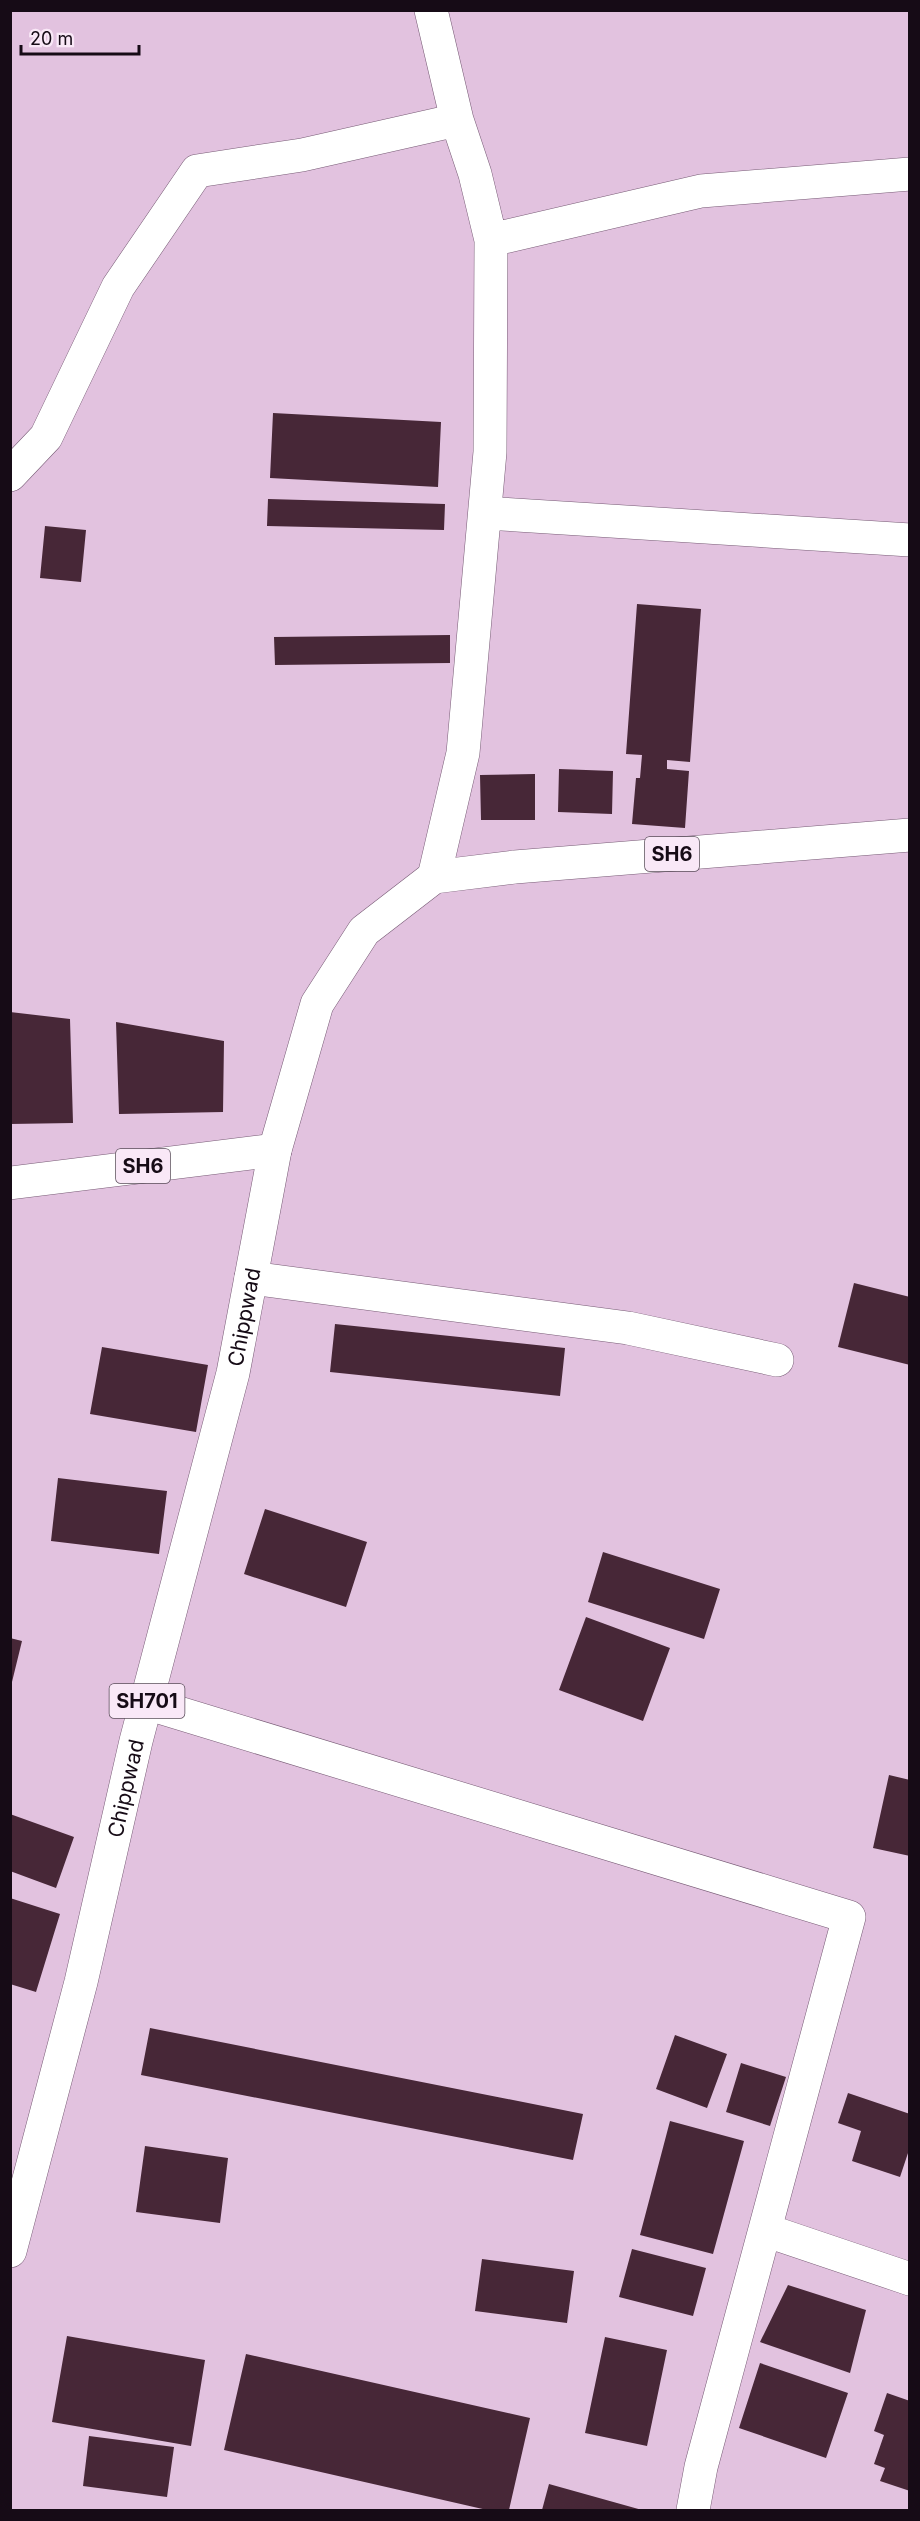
<svg xmlns="http://www.w3.org/2000/svg" width="920" height="2521" font-family="Inter,sans-serif">
<style>
.building{fill:#472737}
.lines{fill:none;stroke-linecap:round;stroke-linejoin:round}
.minor-casing{stroke:#775b75;stroke-width:34}
.major-casing{stroke:#775b75;stroke-width:34}
.minor{stroke:#fff;stroke-width:33}
.major{stroke:#fff;stroke-width:33}
.labels{text-anchor:middle;dominant-baseline:central;stroke-width:6;stroke-linejoin:round;paint-order:stroke}
.shield{fill:#f9e8f7;stroke:#5a4d5a;stroke-width:1.5}
.shield-label{font-size:20px;font-weight:bold;fill:#160b16}
.street-label{font-size:21px;fill:#160b16;stroke:#f9e8f7}
</style>
<rect width="100%" height="100%" fill="#e2c2df"/>
<path class="building" d="M273,413L441,422L438,487L270,478Z
M268,499L445,504L444,530L267,526Z
M45,526L86,530L81,582L40,578Z
M637,604L701,609L690,762L667,760V769L689,771L685,828L632,824L636,778H640L642,755L626,754Z
M450,635V663L275,665L274,637Z
M559,769L613,771L612,814L558,812Z
M535,774V820H481L480,775Z
M10,1012L70,1019L73,1123L10,1124Z
M116,1022L224,1041L223,1112L119,1114Z
M854,1283L910,1297V1365L838,1347Z
M335,1324L565,1348L560,1396L330,1372Z
M102,1347L208,1365L196,1432L90,1414Z
M58,1478L167,1491L159,1554L51,1541Z
M265,1509L367,1542L346,1607L244,1574Z
M603,1552L720,1589L704,1639L588,1602Z
M586,1617L670,1648L643,1721L559,1690Z
M10,1638L22,1641L11,1686H10Z
M889,1775L910,1780V1856L873,1848Z
M10,1814L74,1837L56,1888L10,1871Z
M10,1898L60,1914L36,1992L10,1984Z
M150,2028L583,2114L573,2160L141,2075Z
M675,2035L727,2054L707,2108L656,2089Z
M741,2063L786,2077L770,2126L726,2112Z
M848,2093L910,2114V2147L900,2177L852,2161L861,2131L838,2123Z
M670,2121L744,2141L713,2254L640,2235Z
M145,2146L228,2158L220,2223L136,2212Z
M632,2249L706,2268L693,2316L619,2297Z
M482,2259L574,2271L567,2323L475,2311Z
M788,2285L866,2310L850,2373L760,2342Z
M67,2336L205,2360L191,2446L52,2422Z
M605,2337L667,2350L647,2446L585,2433Z
M246,2354L530,2418L509,2510H487L224,2450Z
M760,2363L848,2393L826,2458L739,2428Z
M887,2393L910,2401V2491L880,2481L885,2468L874,2464L884,2435L874,2431Z
M89,2436L174,2447L167,2497L83,2486Z
M549,2484L642,2510H542Z"/>
<g class="lines">
<defs>
<path id="minor" d="M431,10L457,120L475,174L491,240L490,452L463,753L434,877
M491,240L701,191L910,174
M10,475L46,437L118,287L197,171L302,155L457,120
M485,513L910,540
M251,1278L628,1328L777,1360
M146,1703L849,1917L701,2467L693,2510
M765,2230L910,2279"/>
<g id="major">
<path d="M10,1183L275,1150"/>
<path id="s1" d="M10,2251L81,1982L136,1741L233,1373L275,1150L317,1004L364,931L434,877L515,867L910,835"/>
</g>
</defs>
<use href="#minor" class="minor-casing"/>
<use href="#major" class="major-casing"/>
<use href="#minor" class="minor"/>
<use href="#major" class="major"/>
</g>
<g class="labels">
<g class="shield">
<rect x="645" y="837" width="54" height="34" rx="4.5"/>
<rect x="116" y="1149" width="54" height="34" rx="4.5"/>
<rect x="109.5" y="1684" width="75" height="34" rx="4.5"/>
</g>
<g class="shield-label">
<text x="672" y="854">SH6</text>
<text x="143" y="1166">SH6</text>
<text x="147" y="1701">SH701</text>
</g>
<g class="street-label">
<text stroke="none"><textPath href="#s1" startOffset="963">Chippwad</textPath></text>
<text stroke="none"><textPath href="#s1" startOffset="477">Chippwad</textPath></text>
</g>
</g>
<rect width="920" height="2521" fill="none" stroke="#160b16" stroke-width="24"/>
<path d="M21 45v9h118v-9" fill="none" stroke="#160b16" stroke-width="3"/>
<text x="30" y="45" font-size="18" fill="#160b16" stroke="#f9e8f7" stroke-width="4.5" paint-order="stroke">20 m</text>
</svg>
